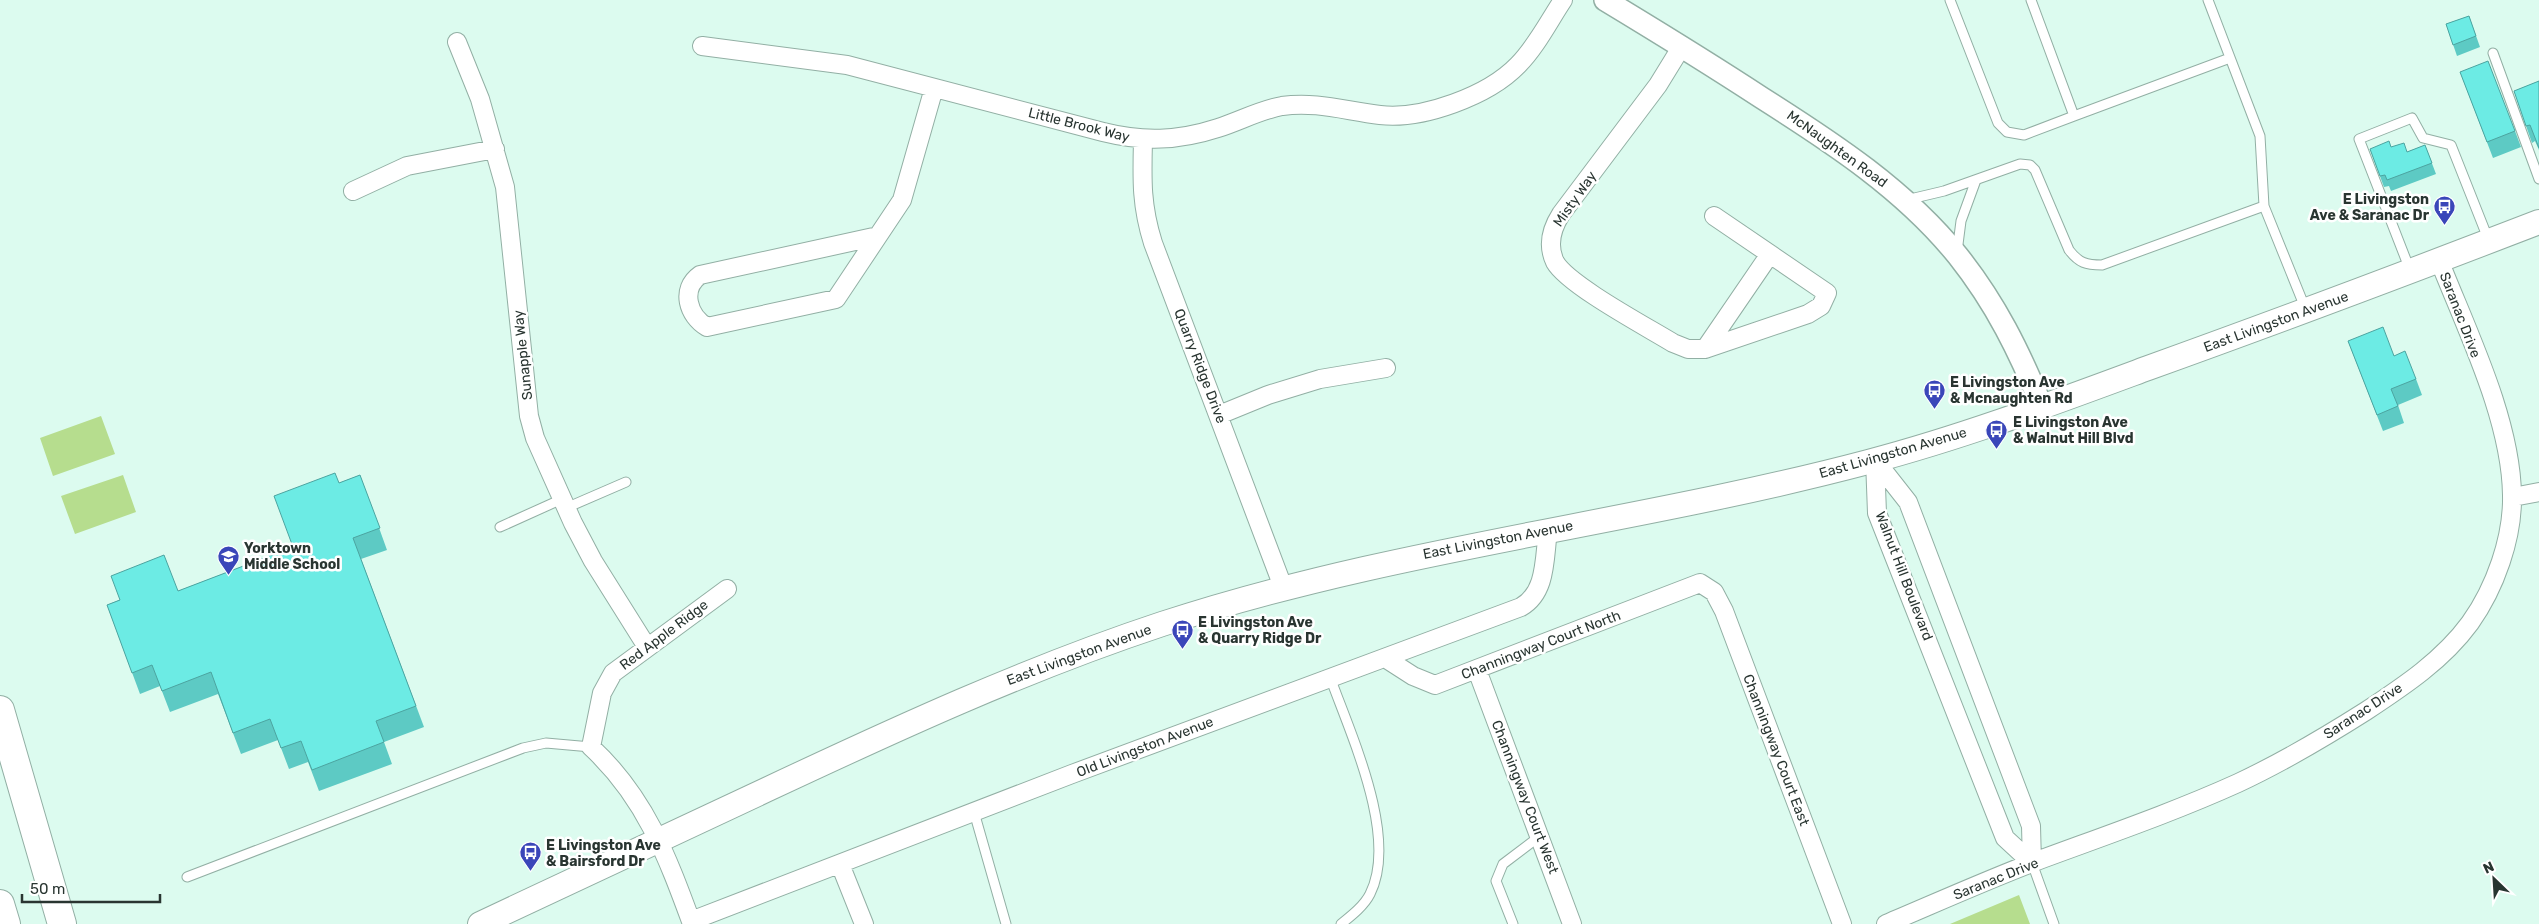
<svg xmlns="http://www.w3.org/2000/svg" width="2539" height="924" font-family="Rubik,sans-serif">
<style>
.green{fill:#b6dd8e}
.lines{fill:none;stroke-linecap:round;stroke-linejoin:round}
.service-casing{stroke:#92afa4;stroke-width:11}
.minor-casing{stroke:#92afa4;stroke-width:20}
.tertiary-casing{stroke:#92afa4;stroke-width:24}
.secondary-casing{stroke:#92afa4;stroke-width:26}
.motorway-casing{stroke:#92afa4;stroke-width:30}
.service{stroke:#fff;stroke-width:9}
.minor{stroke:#fff;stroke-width:18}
.tertiary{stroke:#fff;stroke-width:21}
.secondary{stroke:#fff;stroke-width:24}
.motorway{stroke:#fff;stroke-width:28}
.wall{fill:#5dcac4}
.building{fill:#6cebe4;stroke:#4ca4a0}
.labels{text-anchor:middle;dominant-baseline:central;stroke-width:5;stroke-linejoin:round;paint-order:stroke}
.street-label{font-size:14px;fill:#293531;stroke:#fff}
.poi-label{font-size:14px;font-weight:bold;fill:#293531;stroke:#fff;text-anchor:start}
</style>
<rect width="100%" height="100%" fill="#dcfbef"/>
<path class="green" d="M101,416L115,454L53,476L40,438Z
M123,475L136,512L75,534L61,496Z
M2019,895L2030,924H1950Z"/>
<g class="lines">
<defs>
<path id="service" d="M1950,0L1998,123L2007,132L2024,135L2074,116
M2031,0L2074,116L2230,58
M2208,0L2260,136L2264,206
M2493,53L2539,179
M1906,200L1944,191L2020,164L2030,165L2035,170L2069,250C2079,263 2086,265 2102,265L2264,206L2306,310
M1957,252L1961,221L1976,180
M2410,270L2359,139L2412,118L2423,138L2451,145L2489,241
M566,508L626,482
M500,527L562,499
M1330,677C1350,733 1399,837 1370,894C1364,906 1351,916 1341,924
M974,812L1006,924
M2032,863L2054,924
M187,877L523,748L546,743L591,747
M1513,924L1496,881L1503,864L1540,836"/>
<path id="minor" d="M457,42L480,99L505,187L529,416L535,438L573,523L593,561L647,647
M702,46L847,65L1103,132C1143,142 1178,141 1218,128C1240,121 1260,110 1282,106C1316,101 1346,111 1380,115C1422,120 1488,96 1518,65C1536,47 1549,21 1563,0
M1682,46L1658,85L1561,214C1552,228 1547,245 1555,262C1568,285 1647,327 1673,343L1688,349H1705L1808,314L1821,306L1827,293L1714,216
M1143,140C1142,179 1141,205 1153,243L1283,587
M353,191L407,166L495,149
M878,236L700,275C680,289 688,316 707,327L836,299L902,200L934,88
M1705,349L1770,254
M1219,415L1268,395L1320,379L1386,368
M1875,460L1877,513L2005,838L2032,863
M1875,460L1908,502L2031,826L2032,863
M2513,497L2539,492
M1385,658L1413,676L1435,685L1700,583L1714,592L1724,611L1842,924
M1477,670L1572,924
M840,864L864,924
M691,921L1072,774L1521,607C1547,592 1544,558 1548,531
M692,924C667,856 645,797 591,747L602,693L613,673L727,589
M1886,924C1938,902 1989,879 2042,859C2107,835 2174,812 2238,783C2283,762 2325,737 2366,711C2404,686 2443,660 2470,623C2495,588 2513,538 2512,495C2511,419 2467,331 2439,260"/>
<path id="tertiary" d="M1605,0C1658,32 1710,64 1762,98C1833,143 1905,190 1958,256C1996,304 2019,351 2042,407"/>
<path id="secondary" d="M480,924C576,879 672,834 768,789C898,728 1026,669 1162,624C1393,548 1634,524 1868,462C1963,437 2056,402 2148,368C2279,321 2409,272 2539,222"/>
<path id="motorway" d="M0,710L62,924
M0,904L6,924"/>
</defs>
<use href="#service" class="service-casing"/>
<use href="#minor" class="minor-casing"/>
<use href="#tertiary" class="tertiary-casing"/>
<use href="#secondary" class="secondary-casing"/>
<use href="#motorway" class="motorway-casing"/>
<use href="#service" class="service"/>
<use href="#minor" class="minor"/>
<use href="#tertiary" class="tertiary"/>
<use href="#secondary" class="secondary"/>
<use href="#motorway" class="motorway"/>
</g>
<path class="wall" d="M2469,16L2480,47L2457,56L2446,24Z
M2460,72L2515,131L2521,147L2493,158Z
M2539,81V150L2535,141L2532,143L2514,91Z
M2425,145L2436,174L2391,191L2389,186L2384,187L2370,149L2391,147L2407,152Z
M2348,341L2394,356L2416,379L2422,395L2398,405L2404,423L2383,431Z
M360,475L387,550L361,559L424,727L384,742L392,764L319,791L308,762L289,769L278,740L241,754L218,694L170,712L160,686L140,694L107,605L119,600L178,591L293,547L339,483Z"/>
<path class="building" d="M2469,16L2476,36L2453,45L2446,24Z
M2488,61L2515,131L2487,142L2460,72Z
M2539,81V148L2530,125L2526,126L2514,91Z
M2389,141L2391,147L2404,143L2407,152L2425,145L2432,163L2387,180L2385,175L2380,176L2370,149Z
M2383,327L2394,356L2405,351L2416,379L2391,389L2398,406L2377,415L2348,341Z
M335,473L339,483L360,475L380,528L353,538L416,706L376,721L384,742L312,770L301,741L281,748L270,719L233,733L211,672L162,691L152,665L132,673L107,605L120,600L111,576L164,555L178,591L293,547L274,496Z"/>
<defs>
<symbol id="bus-pin" viewBox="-11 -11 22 30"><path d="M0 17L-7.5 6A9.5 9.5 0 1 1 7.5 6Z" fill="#3a46b9" stroke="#fff"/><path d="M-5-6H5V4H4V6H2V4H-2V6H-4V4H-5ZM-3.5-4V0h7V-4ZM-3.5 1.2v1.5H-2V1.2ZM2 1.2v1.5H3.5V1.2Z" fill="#fff"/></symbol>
<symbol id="school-pin" viewBox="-11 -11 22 30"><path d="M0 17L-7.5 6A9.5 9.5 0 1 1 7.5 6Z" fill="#3a46b9" stroke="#fff"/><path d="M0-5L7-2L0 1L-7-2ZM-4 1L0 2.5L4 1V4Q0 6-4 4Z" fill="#fff"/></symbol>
</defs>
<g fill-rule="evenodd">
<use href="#bus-pin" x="2432" y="194" width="25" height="34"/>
<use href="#bus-pin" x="1922" y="378" width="25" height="34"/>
<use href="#bus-pin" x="1984" y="418" width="25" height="34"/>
<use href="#school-pin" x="216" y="544" width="25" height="34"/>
<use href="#bus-pin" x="1170" y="618" width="25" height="34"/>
<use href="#bus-pin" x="518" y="840" width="25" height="34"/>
</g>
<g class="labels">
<g class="street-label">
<text transform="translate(1079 125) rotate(14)">Little Brook Way</text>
<text transform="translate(1837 149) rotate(36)">McNaughten Road</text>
<text transform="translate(1575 199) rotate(-55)">Misty Way</text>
<text transform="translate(2460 315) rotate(69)">Saranac Drive</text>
<text transform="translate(2276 322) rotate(-20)">East Livingston Avenue</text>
<text transform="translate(523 355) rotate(-96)">Sunapple Way</text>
<text transform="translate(1200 366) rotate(69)">Quarry Ridge Drive</text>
<text transform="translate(1893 453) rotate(-16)">East Livingston Avenue</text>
<text transform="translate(1498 540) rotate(-11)">East Livingston Avenue</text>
<text transform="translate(1904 576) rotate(69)">Walnut Hill Boulevard</text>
<text transform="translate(664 635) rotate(-37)">Red Apple Ridge</text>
<text transform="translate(1541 645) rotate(-21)">Channingway Court North</text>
<text transform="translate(1079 655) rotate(-20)">East Livingston Avenue</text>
<text transform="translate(2363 711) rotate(-33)">Saranac Drive</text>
<text transform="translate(1145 747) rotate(-21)">Old Livingston Avenue</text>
<text transform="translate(1776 750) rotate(69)">Channingway Court East</text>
<text transform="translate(1525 797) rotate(69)">Channingway Court West</text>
<text transform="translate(1996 879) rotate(-22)">Saranac Drive</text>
</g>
<g class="poi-label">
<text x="2429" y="199" text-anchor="end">E Livingston<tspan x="2429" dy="16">Ave &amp; Saranac Dr</tspan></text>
<text x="1950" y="382">E Livingston Ave<tspan x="1950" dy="16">&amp; Mcnaughten Rd</tspan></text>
<text x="2013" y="422">E Livingston Ave<tspan x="2013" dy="16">&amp; Walnut Hill Blvd</tspan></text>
<text x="244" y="548">Yorktown<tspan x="244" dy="16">Middle School</tspan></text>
<text x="1198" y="622">E Livingston Ave<tspan x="1198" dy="16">&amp; Quarry Ridge Dr</tspan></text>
<text x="546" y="845">E Livingston Ave<tspan x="546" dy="16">&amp; Bairsford Dr</tspan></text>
</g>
</g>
<g transform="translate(2494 879) rotate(335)" stroke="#ffffff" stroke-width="4" paint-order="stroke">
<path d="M0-4L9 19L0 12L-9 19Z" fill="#293531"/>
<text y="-8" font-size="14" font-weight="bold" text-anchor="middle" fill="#293531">N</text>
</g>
<path d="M22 894v8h138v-8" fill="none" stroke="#293531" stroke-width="2.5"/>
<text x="30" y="894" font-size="15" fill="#293531" stroke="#ffffff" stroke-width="4" paint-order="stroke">50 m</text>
</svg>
